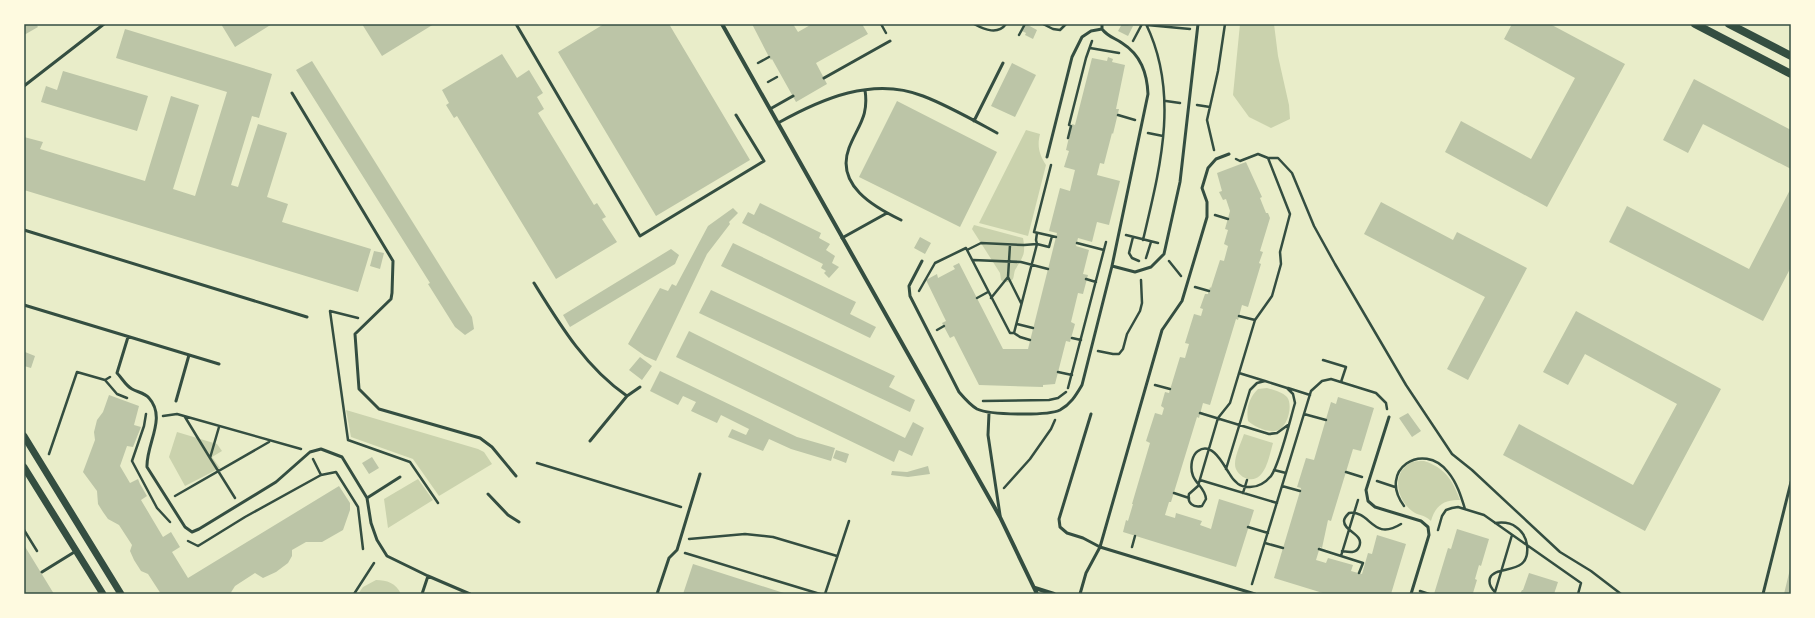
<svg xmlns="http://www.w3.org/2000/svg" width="1815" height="618" font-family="Georgia,serif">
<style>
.green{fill:#cad2ad}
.building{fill:#bcc5a7}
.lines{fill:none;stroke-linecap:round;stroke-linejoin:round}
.path{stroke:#344e41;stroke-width:2.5}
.service{stroke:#344e41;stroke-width:3}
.minor{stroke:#344e41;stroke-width:4}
.tertiary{stroke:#344e41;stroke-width:7}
.secondary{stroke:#344e41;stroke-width:8}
.neatline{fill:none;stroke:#344e41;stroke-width:1.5}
</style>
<rect width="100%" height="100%" fill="#e9edc9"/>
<path class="green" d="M1240,24H1274L1278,56L1289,105L1290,119L1271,128L1249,117L1233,95Z
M1026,130L1040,134C1037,146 1039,154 1046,165L1028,236L979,223Z
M974,225L1023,238C1026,255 1023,256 1015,270C1014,273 1014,276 1013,279C1009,283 1006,283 1001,280L1000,273L972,229Z
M1267,388C1274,390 1282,392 1287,397C1293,405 1288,424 1280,429C1271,435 1255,427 1248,421C1246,408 1249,398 1258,389Z
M346,410L478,449L484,452L492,464L439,496L413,459L351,437Z
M177,432L217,444L222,451L212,457L220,468L185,486L169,457Z
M1244,434L1273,443C1269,456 1265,488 1243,477C1239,474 1235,470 1235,464C1235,455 1241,443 1244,434Z
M1424,461C1445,468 1452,479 1460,500C1444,499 1435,506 1431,521C1424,514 1418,516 1412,511C1396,499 1391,472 1412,462C1415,461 1420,461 1424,461Z
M418,479L433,500L388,528L384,499Z
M376,580C387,580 396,583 401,594H358L363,587Z"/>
<path class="building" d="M24,24H36L38,27L24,35Z
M221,24H272L235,47Z
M362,24H434L382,56Z
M604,24H669L750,160L656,216L558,52Z
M752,24H793L798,32L812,24H862L868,34L816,63L827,84L796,102L772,59L771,60L769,57Z
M1026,24L1037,30L1033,39L1025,35L1026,33L1022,31Z
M1122,24L1133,26L1128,36L1118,31Z
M1512,24H1550L1625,64L1547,207L1445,152L1461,121L1531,159L1575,78L1504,39Z
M125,29L272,74L259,118L252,116L231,185L238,187L258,124L287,133L267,197L288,204L282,222L371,249L358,292L24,190V137L43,142L40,149L145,181L171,96L199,105L173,189L195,196L227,92L116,58Z
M502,54L517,78L529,70L543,93L537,97L544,109L538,113L594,205L597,203L606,217L602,219L617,242L556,279L457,116L454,118L446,105L449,103L442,90Z
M1108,57L1113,59L1112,62L1125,65L1116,109H1119L1113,134L1112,133L1104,164L1100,163L1097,175L1120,181L1109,225L1097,222L1092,242L1078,238L1076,246L1089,250L1083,274L1088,275L1083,294L1078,293L1071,322L1075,324L1070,342L1066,341L1055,384L1043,385V387L979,385L954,336L950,338L942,323L946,321L926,280L937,274L938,278L955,269L953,266L959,263L1003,349H1028L1057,233L1049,231L1060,188L1070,191L1075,170L1064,167L1069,151L1066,150L1072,124L1075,125L1092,58L1107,61Z
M312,61L472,317L474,329L465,335L455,327L428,284L430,283L296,70Z
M1012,63L1036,75L1015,117L991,106Z
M63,71L148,96L137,131L41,102L46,86L57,90Z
M1694,79L1791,130V169L1703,124L1688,153L1663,140Z
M897,101L997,152L960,227L859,177Z
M1246,162L1262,197L1260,198L1266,213H1268L1270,218L1260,251L1263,252L1259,263L1261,264L1248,307L1242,305L1238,320L1236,319L1210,405L1203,403L1199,418L1197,417L1171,502H1169L1165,515L1175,518L1176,513L1202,521L1200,525L1211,529L1219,499L1254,510L1236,567L1123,532L1126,520L1128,521L1133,504H1132L1150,443L1146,441L1155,413L1162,415L1164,408L1161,406L1165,392L1169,393L1180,357L1185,358L1189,344L1185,343L1194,314L1201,316L1203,309L1200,308L1205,294H1208L1210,287L1211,288L1220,260L1224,261L1228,246L1224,244L1228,230L1225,229L1230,211L1226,199L1223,200L1219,192L1222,191L1217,173Z
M1791,188V267L1763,321L1609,242L1627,206L1749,269Z
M1381,202L1453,240L1457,232L1527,268L1468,380L1447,369L1485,297L1364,234Z
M760,203L821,233L819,238L830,244L826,250L835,256L832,263L839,267L829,278L824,273L826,271L821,268L823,264L742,223L748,212L754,215Z
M733,208L738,213L729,222L730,224L707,254L656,361L645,356L628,344L660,288L668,291L672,284L676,286L708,226Z
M920,237L931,243L925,254L914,248Z
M733,243L856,302L850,314L876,327L870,338L721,266Z
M671,249L679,255L675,264L570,327L563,315Z
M374,251L384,253L380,269L370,266Z
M711,290L895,376L889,387L915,400L910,412L699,313Z
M1576,311L1721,389L1645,531L1503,455L1519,424L1633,485L1677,404L1585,354L1568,385L1543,372Z
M689,331L905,438L913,422L924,428L912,456L899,450L894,462L676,357Z
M25,352L35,356L31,368L24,366Z
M640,357L652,366L642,380L629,370Z
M660,371L797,437L835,448L831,461L791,449L769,439L763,451L728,437L732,429L746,435L749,429L721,415L717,423L691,411L696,402L683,396L678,405L650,391Z
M109,395L139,406L134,425L141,427L133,447L127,446L120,466L130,483L138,479L140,484L147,496L141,500L163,537L171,532L180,547L172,552L188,578L339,486L350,503V510L343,530L322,542H306L292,550V556L288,563L276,572L263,578L255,573L235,586L230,594H161L148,574L141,571L134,560L130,551L132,545L119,525L108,519L103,512L98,504L97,491L83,472L95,440L94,432L97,420L103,412Z
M1338,397L1374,408L1361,451L1353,449L1331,521L1328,520L1322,548L1320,547L1316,560L1326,563L1328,558L1353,565L1351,571L1362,574L1368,553L1372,554L1377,535L1406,544L1391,594H1326L1274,578L1301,488L1297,487L1306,458L1314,460L1331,402L1336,404Z
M1408,413L1421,431L1412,437L1399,418Z
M836,450L849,454L846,463L833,458Z
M372,457L379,468L369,474L362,463Z
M928,466L930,474L908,477L891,475L892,471L907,472Z
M1457,529L1489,539L1481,566L1479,565L1475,579L1477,580L1473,593L1434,594L1448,548L1451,549Z
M24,545L54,594H24Z
M693,564L787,594H683Z
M1790,569L1791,594H1784Z
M1529,573L1558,582L1554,594H1520L1522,590H1523Z"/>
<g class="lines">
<path class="path" d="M881,24L886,33
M974,24C985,30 998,35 1006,24
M1043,24L1053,29L1060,30L1066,24
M1147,25L1190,29
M1019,35L1025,24
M1133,41L1142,24
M1090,48L1119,53
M758,63L769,57
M768,82L777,77
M1166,101L1180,103
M1197,105L1210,107
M1118,115L1135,120
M1148,133L1163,136
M1068,138L1071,126L1069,125L1086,58L1092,41
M1214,150L1207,120L1218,71L1225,24
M1268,158H1278L1292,173L1314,226L1335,264L1406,385L1452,454L1472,470L1560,552L1591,571L1621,594
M1051,165L1034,232L1056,237
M1215,215L1228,219
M1126,235L1158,243
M1133,237L1129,253L1132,258L1139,261
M1143,240C1160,168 1180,94 1146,24
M1077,243L1104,250
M1010,245L1008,277L1021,303
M967,250L981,243L1024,245L1037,244L1049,247L1052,236
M1146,258L1151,242
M973,260L1021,262L1048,269
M1169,261L1181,276
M1086,279L1096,282
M1195,287L1209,291
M919,291L935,263L966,248L1010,333H1014L1037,244L1036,240L1037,233
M977,298L988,292
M991,298L1008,277
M1239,316L1255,320
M358,318L330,311L348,440L410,462L438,503
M1017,324L1033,328
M937,330L944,326
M1014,333L1020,337L1030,340
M1072,338L1081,340
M1098,351L1113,354H1119L1123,349L1127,334L1140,311L1142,303L1141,280
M1323,360L1346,367L1341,382
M1058,372L1072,375
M1239,373L1265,381
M105,380L117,394L127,398
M1155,385L1170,389
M1068,388L1106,242
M1288,388L1310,395
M983,401L1049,400L1058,398L1066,392
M1200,413L1269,434L1277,433L1288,425
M146,414L144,426L132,461L157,508L170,522
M1304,414L1326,420
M163,416L177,414L301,449
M185,417L210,458
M219,427L210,458L235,498
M49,454L77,372L105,380L110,377
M313,459L321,475
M537,463L681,507
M1226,469L1250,390L1257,383L1265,381L1287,388L1293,394L1295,403C1290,420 1280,463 1271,476C1266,482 1258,487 1250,487C1240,488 1234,482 1229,473C1223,464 1212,441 1198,451C1195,453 1193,457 1192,461C1188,483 1205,484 1206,499L1202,506C1193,508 1187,503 1189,494L1198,486L1218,418L1230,403L1255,320L1272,296L1281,264L1280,252L1290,214L1268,158L1258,154L1240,161L1236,159
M1274,470L1286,473
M1346,472L1362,477
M1200,480L1277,503
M1377,481L1395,487
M1282,486L1300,491
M1004,488L1030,459L1051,429L1055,420
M1174,493L1189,498
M1243,493L1247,480
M175,496L269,442
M1404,506C1377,470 1423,440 1448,472C1457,483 1461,496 1465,509
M1248,527L1268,533
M24,530L37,551
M1438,530L1442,516L1446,510L1452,508L1458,507L1484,515L1581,583L1578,594
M689,539L745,534L773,537L837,556
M188,541L198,546L245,517L321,475L336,472L358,507L363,549
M1265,543L1283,548
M1132,547L1135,536
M1319,549L1363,563L1359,573
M1342,551C1348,552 1356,554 1359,547C1365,534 1344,532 1344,521C1344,518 1347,515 1349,513C1371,510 1372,542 1401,524
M685,553L820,594
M1341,556L1358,500
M1252,584L1311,391L1322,381L1331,379L1376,393L1386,403L1387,409
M1420,591L1429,594
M1495,592C1491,588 1488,584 1490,578C1496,564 1531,577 1527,545C1526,538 1522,531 1516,527C1510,522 1503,522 1495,523
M1495,592L1512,535
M354,594L374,563
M825,594L849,521"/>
<path class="service" d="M516,24L640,236L764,161L736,115
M824,78L890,41
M24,86L104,24
M865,90C869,117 858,125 849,148C835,185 874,207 901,220
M292,93L393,261L392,293L391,299L355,334L359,389L379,409L480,438L492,447L516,476
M770,109L793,96
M974,121L1003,63
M778,123C821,99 873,76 923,96C949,106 973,120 997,133
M1047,157L1072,57L1082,37L1091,31L1102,29
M24,230L307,317
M842,238L887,213
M922,261L909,286L910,296L959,392C965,399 970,405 977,409C989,415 1048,416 1060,410C1071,404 1076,395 1082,385L1112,266L1148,94C1147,73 1141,55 1122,43C1115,38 1108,37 1102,29V24
M1112,266L1135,272L1151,267L1164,254L1180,182L1198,24
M534,283C560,325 586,368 627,396
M24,305L219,364
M128,337L117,373C122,378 126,386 132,389C137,392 145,393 149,398C167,418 146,444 147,467L185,527L192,532L199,529L276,482L310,452L321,449L342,457L367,498L371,523L377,540L387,556L428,576L470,594
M176,401L189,355
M989,413L988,435L1000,515
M1091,414L1059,519L1060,527L1067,533L1083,538L1100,547L1255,594
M1389,417L1366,490L1368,501L1375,507L1421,521L1428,527L1429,535L1411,594
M590,441L627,396L640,387
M488,494L508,515L519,522
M367,498L400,477
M42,572L76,551
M422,594L428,576
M657,594L669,558L677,550L700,474
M1080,594L1086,573L1100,547L1162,330L1182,301L1207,217V202L1202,188L1208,168L1216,159L1229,154
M1763,594L1791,482"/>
<path class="minor" d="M722,24L1000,517L1037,594
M1035,588L1054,594"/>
<path class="tertiary" d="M24,436L121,594
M24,467L103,594"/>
<path class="secondary" d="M1695,24L1791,74
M1729,24L1791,56"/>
</g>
<rect width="1815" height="618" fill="none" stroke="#fefae0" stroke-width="50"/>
<rect x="25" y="25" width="1765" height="568" class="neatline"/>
</svg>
